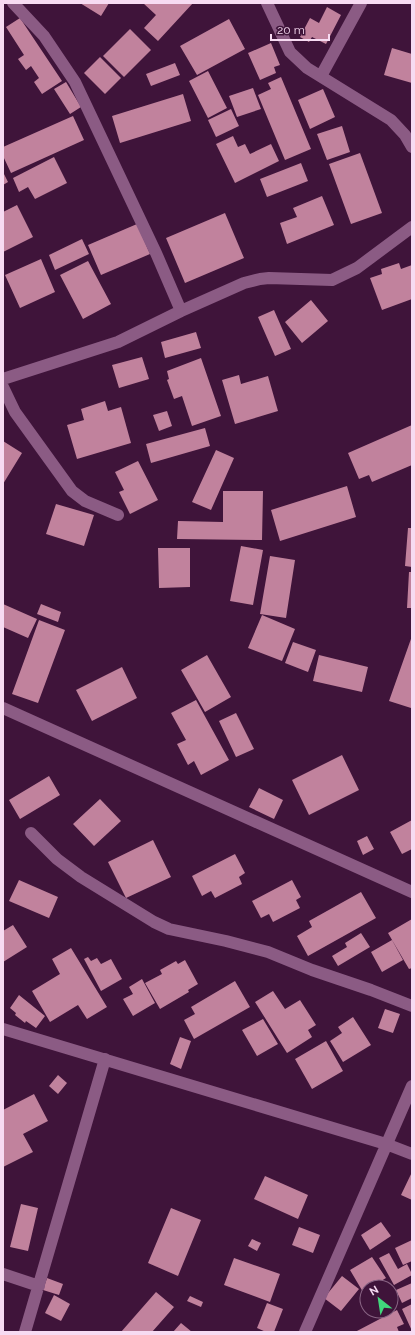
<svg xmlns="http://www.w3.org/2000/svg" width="415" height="1335" font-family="Raleway,sans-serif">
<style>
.building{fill:#c1829d}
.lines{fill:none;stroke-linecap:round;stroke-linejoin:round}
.street{stroke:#8b5b84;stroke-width:12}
</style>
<rect width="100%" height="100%" fill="#3f143a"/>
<path class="building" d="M80,3H109L101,16Z
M143,3H193L158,41L144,28L156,15Z
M327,7L341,15L326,44L312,37L309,42L300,37L310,18L319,23Z
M20,18L62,81L42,94L34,82L39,78L31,66L26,70L18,59L24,55L6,27Z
M229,19L245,49L197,75L180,46Z
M130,29L151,50L124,77L103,56Z
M271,43L280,65L274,67L276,73L260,80L248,53Z
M392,48L412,54V83L384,75Z
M100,57L121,78L105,94L84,73Z
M175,63L180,75L151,86L146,74Z
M208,71L227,108L208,118L189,81Z
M281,77L311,149L285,160L258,95L271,89L268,83Z
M66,82L81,107L70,114L54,89Z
M253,88L261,109L237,117L229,96Z
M323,89L335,117L310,129L298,100Z
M183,94L191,121L120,143L112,116Z
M231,109L239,126L216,137L208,120Z
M73,116L84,140L11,173L3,156V147Z
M342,126L350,152L327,160L317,134Z
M233,136L238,147L245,144L250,154L271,144L279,161L235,183L216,144Z
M360,153L382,213L351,224L329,164Z
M54,157L67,183L35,199L28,187L19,192L13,178Z
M301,163L308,181L267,197L260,179Z
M3,172L8,182L3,185Z
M322,196L334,225L287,244L280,223L297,217L293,208Z
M17,205L33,237L3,252V212Z
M225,213L244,258L185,283L166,238Z
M137,224L150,254L101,275L88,245Z
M82,239L89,254L55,270L49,255Z
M41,259L55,292L20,308L5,275Z
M88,261L111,304L83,319L60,275Z
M399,263L401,269L412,265V299L382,310L370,278L382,274L381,269Z
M311,300L328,321L302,343L285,322Z
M274,310L291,349L275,356L258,317Z
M196,332L201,348L165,358L161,342Z
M142,357L149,379L119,388L112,365Z
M201,358L221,416L192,426L182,396L174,399L167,380L169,379L167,371Z
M239,375L241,384L268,376L278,411L235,424L222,380Z
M105,401L108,411L121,407L131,443L77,459L67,425L84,420L81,409Z
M167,411L172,426L159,431L153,415Z
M412,425V465L372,482L369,475L359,479L348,453Z
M205,428L210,446L151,463L146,444Z
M3,441L22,453L3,484Z
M216,450L234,458L211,510L192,502Z
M138,461L158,500L130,514L119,492L124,490L115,472Z
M347,486L356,517L280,541L271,510Z
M223,491H263L262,540L177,539L178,521L223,522Z
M56,504L94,515L84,546L46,534Z
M408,528H412V567L405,566Z
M241,546L263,550L253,605L230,601Z
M158,548H190V587L159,588Z
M270,556L295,560L286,618L260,614Z
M409,572H412V608H407Z
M3,604L37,619L28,638L3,627Z
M41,604L61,612L58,622L37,614Z
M262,615L295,629L282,661L248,648Z
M39,620L65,630L38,703L12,694Z
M412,636V704L411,708L389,701Z
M293,642L316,650L308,672L285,663Z
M207,655L231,697L205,712L181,670Z
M319,655L368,667L362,692L313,681Z
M122,667L137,698L92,721L76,690Z
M196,700L229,760L201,775L194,761L188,765L177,744L186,740L171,713Z
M236,713L254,749L236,757L219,721Z
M342,755L359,790L309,815L292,780Z
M49,776L60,795L20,819L9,800Z
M259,788L283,800L274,819L249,807Z
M100,799L121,821L94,846L73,824Z
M412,820V849L402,854L390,832Z
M367,836L374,849L363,855L357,841Z
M153,840L171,877L126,898L108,862Z
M235,854L245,873L239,877L242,884L215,898L211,891L202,896L192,876Z
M19,880L58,897L49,918L9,901Z
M292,880L301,897L296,900L300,908L273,922L269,914L261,918L252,901Z
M361,892L376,918L308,956L297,936L312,927L309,921Z
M412,919V968L409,969L388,933Z
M13,925L27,947L3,962V931Z
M361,933L370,947L338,966L332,956L347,947L345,943Z
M392,940L403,960L382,972L371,952Z
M71,948L107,1007L87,1019L78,1005L50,1022L32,991L60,974L52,959Z
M88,957L91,961L97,958L101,964L111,959L122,979L101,991L84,959Z
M185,960L198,984L188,990L189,992L160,1009L145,983L162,974L160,970L176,961L178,964Z
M142,979L155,1003L133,1016L123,999L133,994L129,987Z
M235,981L250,1007L194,1039L184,1020L195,1014L191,1007Z
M273,991L285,1009L300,1000L316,1025L308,1030L312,1037L287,1053L255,1002Z
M19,995L45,1016L36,1028L26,1021L25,1023L15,1015L16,1013L10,1008Z
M385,1009L400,1014L393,1033L378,1028Z
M353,1017L371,1045L343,1062L330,1041L342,1033L338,1027Z
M263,1019L278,1044L257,1056L242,1030Z
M180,1037L191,1041L181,1069L170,1064Z
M326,1041L343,1071L312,1089L295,1059Z
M58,1075L67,1083L58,1094L49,1086Z
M34,1094L48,1121L23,1134L33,1152L3,1167V1110Z
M412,1172V1200L401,1195Z
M265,1176L308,1195L298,1219L254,1199Z
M21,1204L38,1208L28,1251L10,1247Z
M171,1208L201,1220L178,1276L148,1263Z
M381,1222L391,1236L370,1250L361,1235Z
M299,1227L320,1235L313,1253L292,1245Z
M252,1239L261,1243L257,1251L248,1246Z
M412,1240V1261L403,1265L395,1248Z
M389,1253L398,1269L407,1264L412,1274V1275L394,1285L379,1258Z
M372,1257L386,1278L371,1287H367V1289L363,1292L350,1270Z
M234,1258L280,1274L270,1302L224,1285Z
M342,1276L359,1289L341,1311L324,1298Z
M47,1278L63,1284L59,1295L43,1290Z
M412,1283V1298L402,1303L396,1290Z
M156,1292L174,1307L152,1332H121Z
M54,1295L70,1304L61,1321L45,1313Z
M190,1296L203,1302L201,1307L187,1301Z
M267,1303L283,1309L274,1332H266L257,1328Z
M412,1304V1331L402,1309Z
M397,1310L404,1324L397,1327L399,1332H355Z
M181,1323L192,1332H173Z"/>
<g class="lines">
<path class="street" d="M13,3L44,36L75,82L156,253L181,311
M267,3L290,52L307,68L391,120L405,135L412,147
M321,76L361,3
M3,379L118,342L181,311L244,283L260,279L269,278L332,280L357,268L412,227
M3,387L15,412L72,491L85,501L118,515
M3,708L412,892
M31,833L57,859L81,877L154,922L169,929L226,941L268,952L312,970L371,990L412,1006
M3,1029L386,1144L412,1154
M3,1274L39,1286
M25,1332L105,1059
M305,1332L412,1086"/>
</g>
<rect width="415" height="1335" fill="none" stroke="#f7dbf2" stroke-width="8"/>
<g transform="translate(379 1299) rotate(330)"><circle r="19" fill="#3f143a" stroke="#896484"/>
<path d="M0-3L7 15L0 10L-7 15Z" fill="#41d77c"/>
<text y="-6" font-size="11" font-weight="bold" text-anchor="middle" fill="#f7dbf2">N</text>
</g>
<path d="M271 34v6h58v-6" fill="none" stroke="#f7dbf2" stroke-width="2"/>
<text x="277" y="34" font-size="12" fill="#f7dbf2" stroke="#3f143a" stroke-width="3" paint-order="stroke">20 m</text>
</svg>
